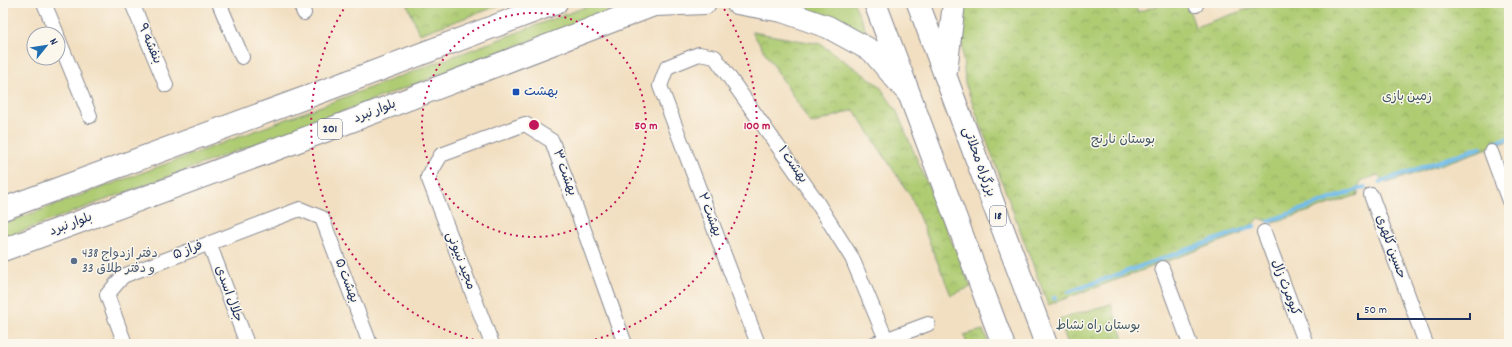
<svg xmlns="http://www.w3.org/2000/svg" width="1512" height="347" font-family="Dekko,'Playpen Sans Arabic',sans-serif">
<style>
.grass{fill:#afcc73;stroke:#657e68}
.park{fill:url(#park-crowns);stroke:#657e68}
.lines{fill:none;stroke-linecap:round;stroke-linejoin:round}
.stream{stroke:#72bceb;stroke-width:4.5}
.minor-casing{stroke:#868790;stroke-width:16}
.primary-casing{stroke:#868790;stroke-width:24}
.trunk-casing{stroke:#868790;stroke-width:24}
.minor{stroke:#fff;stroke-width:14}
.primary{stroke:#fff;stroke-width:22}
.trunk{stroke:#fff;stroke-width:22}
.ring{fill:none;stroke:#c2185b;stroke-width:2;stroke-dasharray:2 4}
.transit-dot{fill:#1a4fb4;stroke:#fbf7ec;stroke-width:1.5}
.service-dot{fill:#5c6f8a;stroke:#fbf7ec;stroke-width:1.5}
.labels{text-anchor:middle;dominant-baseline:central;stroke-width:3;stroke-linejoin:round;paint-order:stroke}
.shield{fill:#fbf7ec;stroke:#5e6b89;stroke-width:1}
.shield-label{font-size:12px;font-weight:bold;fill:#1b2f5e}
.street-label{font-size:13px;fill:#1b2f5e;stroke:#fbf7ec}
.transit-label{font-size:13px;fill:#164399;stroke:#fbf7ec;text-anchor:start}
.park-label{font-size:13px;fill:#405663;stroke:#fbf7ec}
.service-label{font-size:13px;fill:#4e5e75;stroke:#fbf7ec;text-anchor:start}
.centre{fill:#c2185b;stroke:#fbf7ec;stroke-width:2}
.ring-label{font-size:12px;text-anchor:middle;font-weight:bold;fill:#c2185b;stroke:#fbf7ec;stroke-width:3;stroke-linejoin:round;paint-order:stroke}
</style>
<defs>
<pattern id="park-crowns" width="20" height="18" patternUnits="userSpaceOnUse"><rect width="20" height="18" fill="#afcc73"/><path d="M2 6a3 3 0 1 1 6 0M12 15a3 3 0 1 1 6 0" fill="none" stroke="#8ea662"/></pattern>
</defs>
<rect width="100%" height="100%" fill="#fbf7ec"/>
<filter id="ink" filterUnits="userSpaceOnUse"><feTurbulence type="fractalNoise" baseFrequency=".025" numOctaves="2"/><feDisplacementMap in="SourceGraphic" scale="8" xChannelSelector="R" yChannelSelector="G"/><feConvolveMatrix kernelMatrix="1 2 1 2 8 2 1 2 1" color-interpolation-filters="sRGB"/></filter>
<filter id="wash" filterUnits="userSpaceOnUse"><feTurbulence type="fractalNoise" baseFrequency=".012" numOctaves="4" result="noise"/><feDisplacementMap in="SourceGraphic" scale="16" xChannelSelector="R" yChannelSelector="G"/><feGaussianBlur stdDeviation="0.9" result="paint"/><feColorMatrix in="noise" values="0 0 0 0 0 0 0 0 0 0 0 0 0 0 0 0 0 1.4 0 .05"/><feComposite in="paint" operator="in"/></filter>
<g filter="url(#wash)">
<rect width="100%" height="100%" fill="#f2dfc1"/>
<path class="grass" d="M596,3H630L285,133L3,238V224L220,144Z
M782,3H854L870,41Z"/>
<path class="park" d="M407,3H507L419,34Z
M963,3H1135L1138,12L1165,3H1187L1195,27L1265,3H1509V141L1387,183L1378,175L1360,181L1358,195L1273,223L1259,218L1241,234L1048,305L965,83L960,20Z
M752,32L820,44L879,85L897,112L971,287L951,295L911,197L854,110L811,124Z
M1111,304L1125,344H1068L1059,319Z
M983,330L989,344H967L964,335Z"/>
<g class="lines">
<path class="stream" d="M1496,142L1509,138
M1380,182L1481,147
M1269,221L1365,187
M1069,292L1254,226
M1054,298H1055"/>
</g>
</g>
<g filter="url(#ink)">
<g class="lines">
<defs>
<path id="minor" d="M44,3L57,34
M132,3L166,85
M219,3L242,57
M300,3L304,13
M1195,3L1196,5
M58,38L90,116
M1491,152L1509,201
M1371,195L1426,344
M1264,232L1306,344
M209,243L247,344
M1162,268L1190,344
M125,344L107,295L123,276L300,209L322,218L370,344
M492,344L428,177L441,155L525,124L552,141L625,344
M758,344L660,86L667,67L699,54L715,57L813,196L852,258L888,344
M874,344L928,324"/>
<path id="primary" d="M737,3L782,11L828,27L872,51L908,93
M656,5L705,3
M3,209L318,93L556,3
M3,250L325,131L659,3"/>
<path id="trunk" d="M875,3L1003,344
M918,3L1046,344
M946,71L954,3"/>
</defs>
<use href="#minor" class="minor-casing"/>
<use href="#primary" class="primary-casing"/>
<use href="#trunk" class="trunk-casing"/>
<use href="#minor" class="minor"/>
<use href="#primary" class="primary"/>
<use href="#trunk" class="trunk"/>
</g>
</g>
<g class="ring">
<circle cx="534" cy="125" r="112"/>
<path d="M491 344A223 223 0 0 1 347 4M721 4A223 223 0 0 1 577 344"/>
</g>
<rect class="transit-dot" x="512" y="88" width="8" height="8" rx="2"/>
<circle class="service-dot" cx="74" cy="261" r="4"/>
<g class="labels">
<g class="shield">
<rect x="318" y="119" width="24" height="20" rx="3"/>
<rect x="990" y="206" width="16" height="20" rx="3"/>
</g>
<g class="shield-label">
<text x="330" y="129">201</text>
<text x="998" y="216">18</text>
</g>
<g class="street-label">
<text transform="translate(149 44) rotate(67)">بنفشه ۹</text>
<text transform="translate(375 112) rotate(-21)">بلوار نبرد</text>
<text transform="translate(978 162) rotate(70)">بزرگراه محلاتی</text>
<text transform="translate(792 165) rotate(55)">بهشت ۱</text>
<text transform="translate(564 173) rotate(70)">بهشت ۳</text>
<text transform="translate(709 215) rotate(69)">بهشت ۲</text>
<text transform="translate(71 225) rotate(-20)">بلوار نبرد</text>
<text transform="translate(1390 247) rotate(70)">حسین کلهری</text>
<text transform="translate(188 251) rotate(-21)">فراز ۵</text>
<text transform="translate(460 261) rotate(69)">مجید نبیونی</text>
<text transform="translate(346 281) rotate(69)">بهشت ۵</text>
<text transform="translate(1285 288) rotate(69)">کیومرث زال</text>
<text transform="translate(228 294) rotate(70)">جلال اسدی</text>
</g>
<g class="transit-label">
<text x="524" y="92">بهشت</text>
</g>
<g class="park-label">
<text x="1407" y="97">زمین بازی</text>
<text x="1123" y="140">بوستان نارنج</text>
<text x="1098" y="326">بوستان راه نشاط</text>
</g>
<g class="service-label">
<text x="82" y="254">دفتر ازدواج 438<tspan x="82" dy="15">و دفتر طلاق 33</tspan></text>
</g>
</g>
<circle cx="534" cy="125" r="6" class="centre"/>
<g class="ring-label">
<text x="646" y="129">50 m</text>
<text x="757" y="129">100 m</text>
</g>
<rect width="1512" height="347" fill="none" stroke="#fbf7ec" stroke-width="16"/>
<g transform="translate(46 46) rotate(60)"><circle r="19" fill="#fbf7ec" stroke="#a1a7b3"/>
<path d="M0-3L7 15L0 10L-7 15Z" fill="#1f6fb2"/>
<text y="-6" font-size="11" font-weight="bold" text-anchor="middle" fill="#1b2f5e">N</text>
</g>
<path d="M1358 313v6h112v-6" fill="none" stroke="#1b2f5e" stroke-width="2"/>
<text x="1364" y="313" font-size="12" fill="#1b2f5e" stroke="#fbf7ec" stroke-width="3" paint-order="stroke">50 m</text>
</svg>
